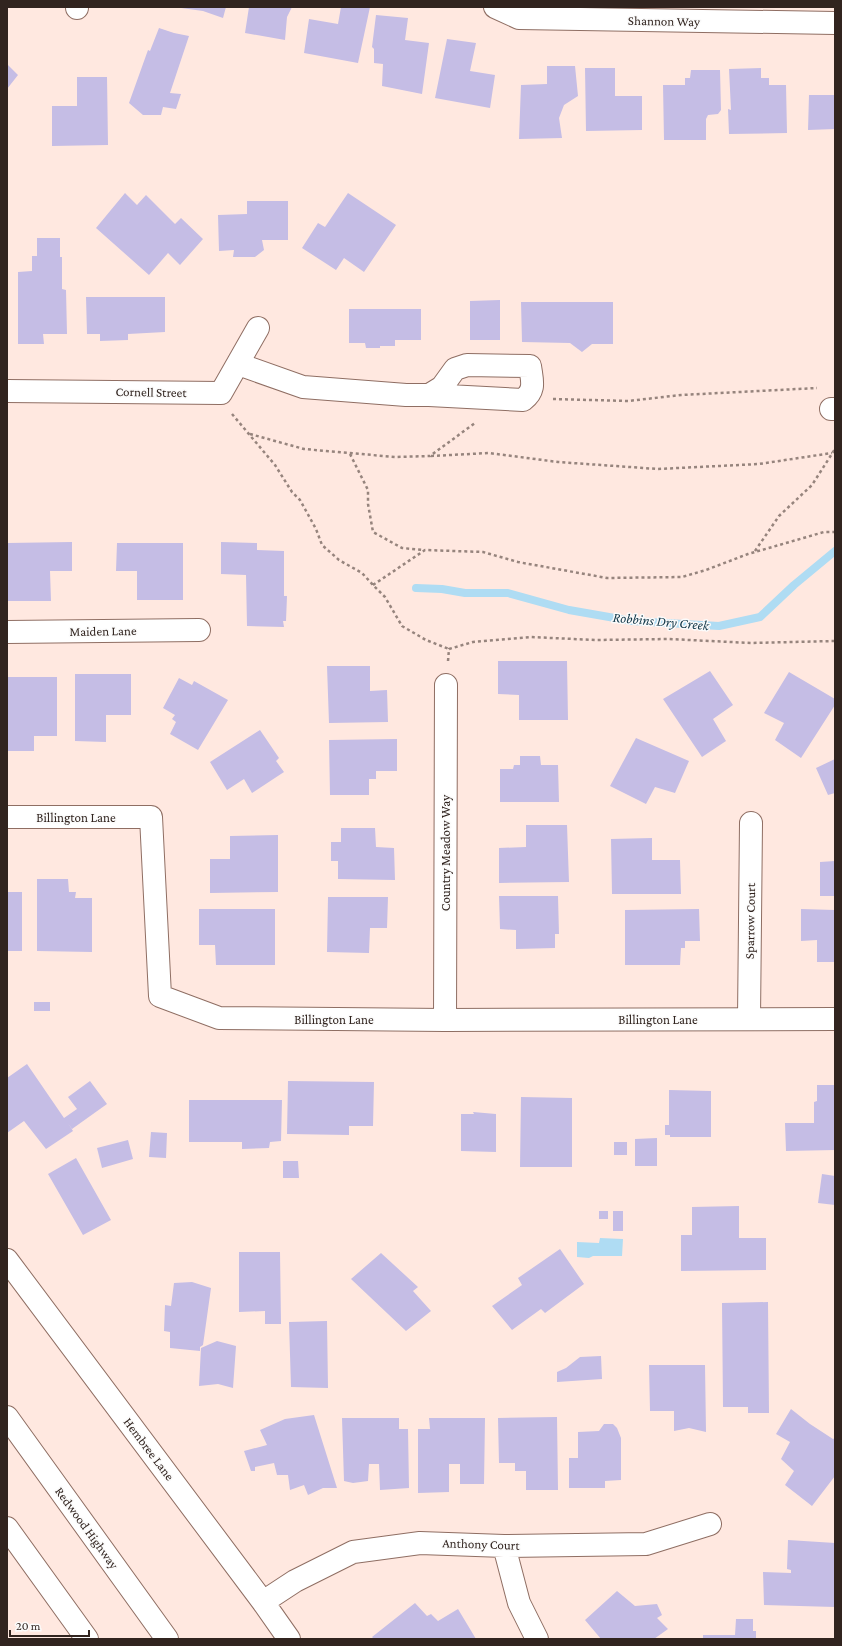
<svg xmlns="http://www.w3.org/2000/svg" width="842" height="1646" font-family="'Crimson Pro',serif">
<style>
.water{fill:#afdcf3}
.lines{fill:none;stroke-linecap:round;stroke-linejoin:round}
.stream{stroke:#afdcf3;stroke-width:8}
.building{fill:#c5bde5}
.minor-casing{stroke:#8f6e63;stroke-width:24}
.highway-casing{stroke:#8f6e63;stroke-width:24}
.path{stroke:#96847d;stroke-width:2.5;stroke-dasharray:3 3;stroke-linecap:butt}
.minor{stroke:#fff;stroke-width:22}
.highway{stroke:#fff;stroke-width:22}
.labels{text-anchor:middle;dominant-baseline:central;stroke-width:3;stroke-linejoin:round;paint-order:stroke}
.street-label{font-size:13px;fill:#31241f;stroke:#fbfbfb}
.water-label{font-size:14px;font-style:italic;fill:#103647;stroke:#fbfbfb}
</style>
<rect width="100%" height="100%" fill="#ffe8e0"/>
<path class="water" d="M600,1238L623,1239L622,1256H593L589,1258L577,1257V1242L599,1243Z"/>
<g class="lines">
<path class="stream" d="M416,588L442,589L465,593H508L569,610L632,621L719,626L760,617L794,585L835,551"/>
</g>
<path class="building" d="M174,7H226L223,18L203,11Z
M249,7H292L287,17L285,40L245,33Z
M341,7H370L358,63L304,53L309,19L338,24Z
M376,15L408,18L405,40L429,43L422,94L382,86L383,64L374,63V49L372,47Z
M159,28L174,33L189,36L170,93L181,94L176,109L163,107L161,115H143L129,103L148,50L150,51Z
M447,39L476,43L470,71L495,75L490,108L435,98Z
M7,64L18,75L7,89Z
M547,66H575L578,96L564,105L559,118L562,138L519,139L521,85L547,84Z
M585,68H615V96H642V130L586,131Z
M761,68V78H769V85H786L787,133L729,134L728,109L731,110L729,69Z
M691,70H720L721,110L718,114L708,115L706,119V140H664L663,85H685V78H690Z
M77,77H107L108,145L52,146V106H77Z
M809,95H835V129L808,130Z
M125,193L137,205L146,195L175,224L181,218L203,239L180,265L168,253L149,275L96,228Z
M348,193L396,225L364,272L344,258L336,270L302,248L318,223L325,227Z
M247,201H288V240H262L264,250L255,257H233L234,250L219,251L218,215L247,214Z
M37,238H60V257H62V289L66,290L67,334H43L44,344H18V272L32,271V256H37Z
M86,297H165V332L128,334V340L100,341V334H87Z
M500,300V340H470V301Z
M521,302H613V344H592L582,352L570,343L522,342Z
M349,309H421V340H395V346H380V348H366L365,343H349Z
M72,542V571H50L51,601H7V543Z
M221,542L257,543V550L284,551V596H287L286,621H283L284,627L247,626L246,575L221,574Z
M117,543H183V600H137V571H116Z
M498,661H567L568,720H519V695L498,694Z
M327,666H370V691L387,690L388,722L329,723Z
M710,671L733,705L713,719L726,741L702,757L663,699Z
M789,672L835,699V705L801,758L775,740L784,723L764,713Z
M75,674H131V715H106V742L75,741Z
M7,677H57V736H34V751H7Z
M179,678L192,685L194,681L228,700L198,750L170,734L176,722L172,719L175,715L163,708Z
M260,730L279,758L276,761L284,772L252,793L244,779L227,790L210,762Z
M636,738L689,761L675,793L655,787L646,804L610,786Z
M397,739V771H376V779H369V795H330L329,740Z
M520,756H540L541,765H558L559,802H500V769H513L514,765H520Z
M835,759V793L828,795L816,768Z
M526,825H567L569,882L499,883V848L526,847Z
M341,828H375L376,847L394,848L395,880L338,879V861H331V842H341Z
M278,835V892L210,893V859H230V836Z
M652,838V860H680L681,894H612L611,839Z
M835,861V896H820V862Z
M37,879H68L69,892H76L75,898H92V952L37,951Z
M7,892H22V951H7Z
M499,896H558L559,934H555V948L516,949V930L500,929Z
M328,897H388L387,928H370L369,953L327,952Z
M199,909H275V965H216L215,945H199Z
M699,909L700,941H685V948H681L680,965H625V910Z
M801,909L835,910V962H817V940L801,941Z
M34,1002H50V1011H34Z
M27,1064L64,1118L77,1109L68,1097L90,1081L107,1104L72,1129L68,1123L73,1131L46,1149L24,1121L7,1133V1078Z
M288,1081L374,1082L373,1126H349V1135L287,1134Z
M817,1085H835V1150L786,1151L785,1123H814V1102L817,1101Z
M669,1090L711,1091V1137H670V1135H665V1125H669Z
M521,1097L572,1098V1167H520Z
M189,1100H282L281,1141L270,1142L269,1148L242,1149V1142H189Z
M473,1112L496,1114V1152L461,1151V1114H474Z
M151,1132L167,1133L166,1158L149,1157Z
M657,1138V1166H635V1139Z
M128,1140L133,1159L102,1168L97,1148Z
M614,1142H627V1155H614Z
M76,1158L111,1220L83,1235L48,1174Z
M283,1161H298L299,1178H283Z
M822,1174L835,1176V1205L818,1203Z
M739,1206V1238H766V1270L681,1271V1235H692V1207Z
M599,1211H608V1219H599Z
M613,1211H623V1231H613Z
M560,1249L584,1284L545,1313L541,1309L512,1330L492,1306L522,1285L518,1278Z
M239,1252H280L281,1324H265V1311L239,1312Z
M381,1253L418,1287L413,1291L431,1311L406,1331L351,1279Z
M192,1282L211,1288L203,1345L200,1347V1351L170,1348V1332L164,1331L165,1305L171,1306L174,1283Z
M768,1302L769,1413H748V1407H723L722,1303Z
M327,1321L328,1388L291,1387L289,1322Z
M217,1341L236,1346L233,1388L218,1384L199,1386L201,1348Z
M601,1356L602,1379L557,1382V1372L566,1368L580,1357Z
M649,1365H705L706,1432L689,1428L674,1431V1411H650Z
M791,1409L810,1424L833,1439L835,1438V1476L812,1506L785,1485L794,1471L781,1459L790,1442L776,1434Z
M314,1415L337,1488H323L308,1495L304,1485L290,1490L288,1475H277L274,1463L255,1467V1471H251L244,1451L267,1445L260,1430L285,1419Z
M557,1417L558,1490H526V1471H515V1463H499L498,1418Z
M342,1418H399V1429H408L409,1488L380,1490L379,1464H369L368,1481L353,1483L344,1481Z
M429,1418H485L484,1484H460V1464H449V1492L418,1493V1429H430Z
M604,1424H613L617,1428L621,1438V1480L605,1481V1488H569V1458H578V1432L599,1431Z
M788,1540L835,1543V1607L764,1605L763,1572L791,1573V1570L787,1569Z
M617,1591L635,1606L657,1604L662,1615L657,1618L668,1629L654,1639H601L585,1620Z
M415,1603L427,1616L431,1614L438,1621L458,1609L476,1639H374L372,1637Z
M736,1619H753V1631H756V1639H703V1635H735Z"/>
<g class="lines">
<defs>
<path id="minor" d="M77,7V8
M495,7L519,18L835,23
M238,364L303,387L406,395H429L442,387L455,369L467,365L530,366C532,381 536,390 523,400L429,395
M7,391L221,393L258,328
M831,409H835
M7,632L199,630
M7,817H151L160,996L219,1018L445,1020L835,1019
M749,1018L751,823
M445,1020L446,685
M7,1260L263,1602L289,1639
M504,1546L519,1603L537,1639
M263,1602L295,1581L353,1552L420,1543L504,1546L646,1544L710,1524"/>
<path id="highway" d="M7,1417L167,1639
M7,1528L87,1639"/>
</defs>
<use href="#minor" class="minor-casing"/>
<use href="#highway" class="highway-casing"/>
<path class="path" d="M553,399L628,401L681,395L817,388
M232,414L275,465L292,492L300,500L316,529L322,545L339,560L362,573L373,585L385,597L402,626L426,640L449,649
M250,434L304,449L395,457L430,456L475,423
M350,454L368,490V504L373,532L402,548L424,550
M431,456L489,453L558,462L658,469L759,464L832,453
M755,551L779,516L812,485L835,449
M373,585L425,550L483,552L518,562L607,578L682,577L706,570L748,554L824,532H835
M448,661L449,649L473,642L531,637L595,640L669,639L751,643L835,641"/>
<use href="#minor" class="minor"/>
<use href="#highway" class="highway"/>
</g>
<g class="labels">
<g class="street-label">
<text transform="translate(664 21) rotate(1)">Shannon Way</text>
<text transform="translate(151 392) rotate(1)">Cornell Street</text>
<text transform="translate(103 631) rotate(-1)">Maiden Lane</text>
<text x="76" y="817">Billington Lane</text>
<text transform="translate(445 853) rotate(-90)">Country Meadow Way</text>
<text transform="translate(750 921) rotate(-89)">Sparrow Court</text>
<text x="334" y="1019">Billington Lane</text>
<text x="658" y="1019">Billington Lane</text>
<text transform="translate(149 1449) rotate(53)">Hembree Lane</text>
<text transform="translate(87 1528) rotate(54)">Redwood Highway</text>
<text transform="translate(481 1544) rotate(2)">Anthony Court</text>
</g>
<g class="water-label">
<text transform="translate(661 621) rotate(5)">Robbins Dry Creek</text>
</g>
</g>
<rect width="842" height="1646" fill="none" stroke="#31241f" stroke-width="16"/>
<path d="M10 1630v6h79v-6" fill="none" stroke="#31241f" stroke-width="2"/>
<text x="16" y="1630" font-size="12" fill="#31241f" stroke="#fbfbfb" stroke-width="3" paint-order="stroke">20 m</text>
</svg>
